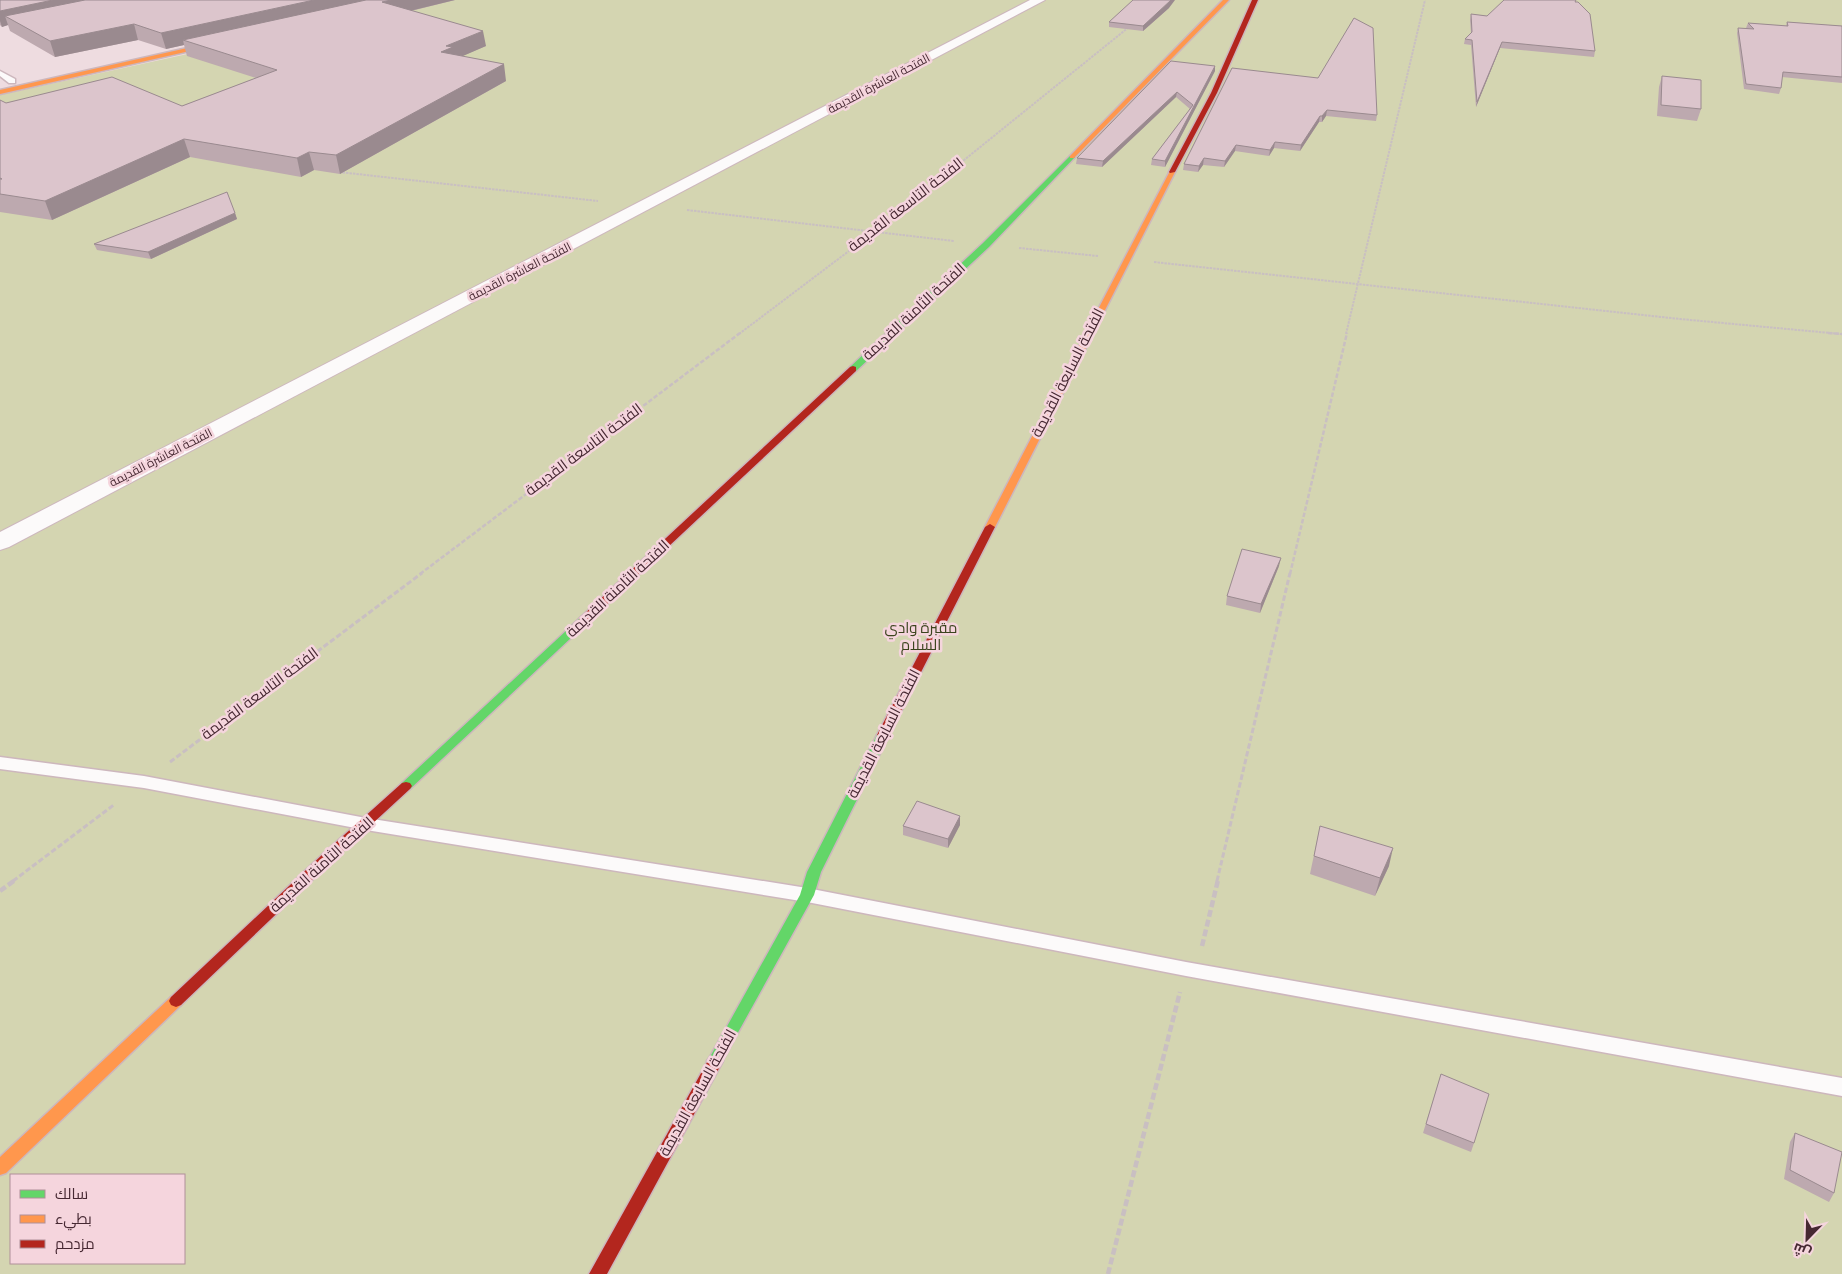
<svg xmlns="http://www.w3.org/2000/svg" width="1842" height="1274" font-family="'Source Sans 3',Cairo,sans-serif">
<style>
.green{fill:#d4d5b1;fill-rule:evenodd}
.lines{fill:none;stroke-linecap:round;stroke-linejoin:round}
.lane-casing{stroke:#cdb7bd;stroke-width:3}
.street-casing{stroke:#cdb7bd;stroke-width:2}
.fast-casing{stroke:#cdb7bd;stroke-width:3}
.slow-casing{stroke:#cdb7bd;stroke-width:3}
.jam-casing{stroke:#cdb7bd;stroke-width:3}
.path-far3{stroke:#c9bfc2;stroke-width:2;stroke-dasharray:2.5 1;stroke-linecap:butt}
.path-far2{stroke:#c9bfc2;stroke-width:2.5;stroke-dasharray:4.5 2;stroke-linecap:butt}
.path-far1{stroke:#c9bfc2;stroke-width:3;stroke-dasharray:5.5 2.5;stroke-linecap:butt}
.path{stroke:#c9bfc2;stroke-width:4.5;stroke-dasharray:7 3;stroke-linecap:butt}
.lane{fill:#fcfafa;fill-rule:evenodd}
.street{fill:#fcfafa;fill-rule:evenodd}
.fast{fill:#63d668;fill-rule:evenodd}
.slow{fill:#ff974d;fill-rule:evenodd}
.jam{fill:#b3261e;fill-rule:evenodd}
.wall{fill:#bda9af}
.shaded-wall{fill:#9a8a8f}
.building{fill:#dcc5cc;stroke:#9a8a8f}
.labels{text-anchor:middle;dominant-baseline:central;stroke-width:5;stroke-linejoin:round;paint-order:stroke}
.far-street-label{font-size:12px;fill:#462832;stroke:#f5d5dd}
.street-label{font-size:15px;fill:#462832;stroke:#f5d5dd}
.park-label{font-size:15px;fill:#3b441d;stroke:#f5d5dd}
</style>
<rect width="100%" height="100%" fill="#eedce0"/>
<path class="green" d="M434,0H1842V1274H0V95ZM11,1175H184V1263H11Z"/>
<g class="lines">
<defs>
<path id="lane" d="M0,71L15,79V83H9L0,76Z
M0,757L144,776L366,818L807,888L1186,962L1842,1078V1096L1186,976L807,902L366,830L144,788L0,769Z"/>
<path id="street" d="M1030,0H1045L9,547L0,550V532Z"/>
<path id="fast" d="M1070,156L1075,157L989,247L856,371H850V367L983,243Z
M585,616L589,617L591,619L589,621L410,789H402L400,786L402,783L581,617Z
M883,731L889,735L821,872L814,895L720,1065L715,1067L710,1065L707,1061L710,1057L800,895L807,872L877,735Z"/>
<path id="slow" d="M1223,0H1229L1074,158H1070V156Z
M223,40L225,43L0,94V90Z
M1170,171L1175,172L995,527L990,530L986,529L985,527Z
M176,995L181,997L183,1001L181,1005L6,1173L0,1175V1157L171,997Z"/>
<path id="jam" d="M1252,0H1258L1217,93L1175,172L1170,173L1169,172L1211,93Z
M853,366L856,367V371L589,621H581L579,619L581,617L850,367Z
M990,524L995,527L889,735L883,739L879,738L877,735L985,527Z
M406,782L410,783L412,786L410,789L334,859L181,1005L176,1007L171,1005L169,1001L171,997L324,853L402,783Z
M715,1055L720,1057L723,1061L607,1274H589L710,1057Z"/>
</defs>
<use href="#lane" class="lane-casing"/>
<use href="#street" class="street-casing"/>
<use href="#fast" class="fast-casing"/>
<use href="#slow" class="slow-casing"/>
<use href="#jam" class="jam-casing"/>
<path class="path-far3" d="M339,172L598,201
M687,210L954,241
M1019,248L1098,256
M1154,262L1680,319L1841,334
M739,334L886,223L1129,27
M1346,334L1425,0"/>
<path class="path-far2" d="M1828,333L1842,334
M420,574L740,333
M1290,574L1347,333"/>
<path class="path-far1" d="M170,762L422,573
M13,881L115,804
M1217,881L1290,573"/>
<path class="path" d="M0,891L15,880
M1202,946L1218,880
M1108,1274L1180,992"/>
<use href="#lane" class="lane"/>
<use href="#street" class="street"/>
<use href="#fast" class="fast"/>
<use href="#slow" class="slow"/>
<use href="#jam" class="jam"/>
</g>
<path class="wall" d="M0,0H455L411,11L486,46L462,56L506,81L340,174L314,170L301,177L190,157L52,220L0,212V100L6,103L182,106L256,78L187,56L184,45L166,49L138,40L55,57L10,31L8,25L2,27L0,25Z
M1576,2L1595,51L1594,57L1500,48L1476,107L1471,45L1464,44L1465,39L1471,33L1470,20L1471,14L1487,16Z
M1169,8L1143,31L1109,27V22Z
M1787,22L1842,26V83L1782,77L1781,88L1779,94L1744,89L1737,33L1738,28H1746L1748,23L1786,26Z
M1215,66V71L1165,167L1151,165L1152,159L1190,109L1176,97L1102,167L1076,164L1077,158Z
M1232,68L1377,115L1376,121L1326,116L1322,122H1319L1300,151L1274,148L1269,156L1235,151L1224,167L1203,165L1198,172L1183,170L1184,164Z
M1662,76L1701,109L1697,121L1657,116L1659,87Z
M235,213L237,219L151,259L97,250L94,244Z
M1279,566L1260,613L1226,605L1227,596Z
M960,816V825L948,848L903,835V826Z
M1320,826L1389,866L1375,896L1310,874Z
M1441,1074L1474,1143L1471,1152L1423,1133Z
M1795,1133L1834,1193L1829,1202L1784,1179L1790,1142Z"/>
<path class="shaded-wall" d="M53,0H130L5,16L8,25L2,27L0,21V11Z
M314,0H383L183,40L184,45L166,49L161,33Z
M391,0H455L385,17L382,2Z
M1171,0H1175L1169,8L1143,31V26Z
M134,24L138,40L55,57L50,41Z
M483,31L486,46L456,59L441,52L446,46Z
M1502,42L1500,48L1476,107L1477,102Z
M504,64L506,81L340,174L336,155Z
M1215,66V71L1165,167V161Z
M1177,92L1176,97L1102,167L1103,161Z
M1327,110L1326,116L1322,122V116Z
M1320,116L1319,122L1300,151L1301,145Z
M184,139L190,157L52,220L45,201Z
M1275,142L1274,148L1269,156L1270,150Z
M1236,145L1235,151L1224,167L1225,161Z
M309,152L314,170L301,177L297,158Z
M1204,158L1203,165L1198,172L1199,166Z
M235,213L237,219L151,259L148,252Z
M1281,558L1279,566L1260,613L1261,604Z
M960,816V825L948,848V839Z
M1393,848L1389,866L1375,896L1380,878Z"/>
<path class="building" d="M0,0H53L0,11Z
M85,0H314L161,33L134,24L50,41L5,16Z
M366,0H391L382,2L483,31L446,46L453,47L441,52L504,64L336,155L309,152L297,158L184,139L45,201L0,194V179H2L0,178V100L6,103L112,77L182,106L277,70L183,40Z
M1133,0H1171L1143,26L1109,22Z
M1504,0H1576L1575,2H1578L1590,14L1595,51L1502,42L1477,102L1472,40L1465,39L1472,32L1471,14L1487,16Z
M1354,18L1373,28L1377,115L1327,110L1322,116H1320L1301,145L1275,142L1270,150L1236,145L1225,161L1204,158L1199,166L1184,164L1232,68L1318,78Z
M1787,22L1842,26V77L1783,72L1781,88L1746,84L1738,28L1754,29L1748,23L1788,26Z
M1171,61L1215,66L1165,161L1152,159L1193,105L1177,92L1103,161L1077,158Z
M1662,76L1701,80V109L1661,105Z
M227,192L235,213L148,252L94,244Z
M1242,549L1281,558L1261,604L1227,596Z
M917,801L960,816L948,839L903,826Z
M1320,826L1393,848L1380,878L1314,856Z
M1441,1074L1489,1094L1474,1143L1426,1124Z
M1795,1133L1842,1152L1834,1193L1790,1170Z"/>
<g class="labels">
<g class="far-street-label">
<text transform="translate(879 84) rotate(-28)">الفتحة العاشرة القديمة</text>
<text transform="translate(520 272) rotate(-27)">الفتحة العاشرة القديمة</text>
<text transform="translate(161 458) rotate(-27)">الفتحة العاشرة القديمة</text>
</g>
<g class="street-label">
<text transform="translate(906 205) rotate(-38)">الفتحة التاسعة القديمة</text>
<text transform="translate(914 312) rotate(-43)">الفتحة الثامنة القديمة</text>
<text transform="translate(1068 373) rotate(-63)">الفتحة السابعة القديمة</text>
<text transform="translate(584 450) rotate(-37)">الفتحة التاسعة القديمة</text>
<text transform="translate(618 589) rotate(-43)">الفتحة الثامنة القديمة</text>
<text transform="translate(260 694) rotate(-37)">الفتحة التاسعة القديمة</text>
<text transform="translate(884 734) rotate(-63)">الفتحة السابعة القديمة</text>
<text transform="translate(322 865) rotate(-42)">الفتحة الثامنة القديمة</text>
<text transform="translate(698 1093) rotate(-61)">الفتحة السابعة القديمة</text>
</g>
<g class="park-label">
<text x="921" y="628">مقبرة وادي<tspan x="921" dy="17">السلام</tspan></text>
</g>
</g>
<rect x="10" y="1174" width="175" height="90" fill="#f5d5dd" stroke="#af9099"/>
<rect x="20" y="1190" width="25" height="8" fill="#63d668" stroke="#af9099"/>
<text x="55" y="1199" font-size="15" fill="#462832">سالك</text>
<rect x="20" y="1215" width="25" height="8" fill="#ff974d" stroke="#af9099"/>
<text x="55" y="1224" font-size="15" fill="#462832">بطيء</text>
<rect x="20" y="1240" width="25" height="8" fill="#b3261e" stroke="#af9099"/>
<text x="55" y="1249" font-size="15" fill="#462832">مزدحم</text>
<g transform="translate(1807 1239) rotate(203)" stroke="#f5d5dd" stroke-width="4" paint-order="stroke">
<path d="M0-4L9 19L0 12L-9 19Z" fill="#462832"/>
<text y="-8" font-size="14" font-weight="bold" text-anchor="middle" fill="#462832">ش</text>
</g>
</svg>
